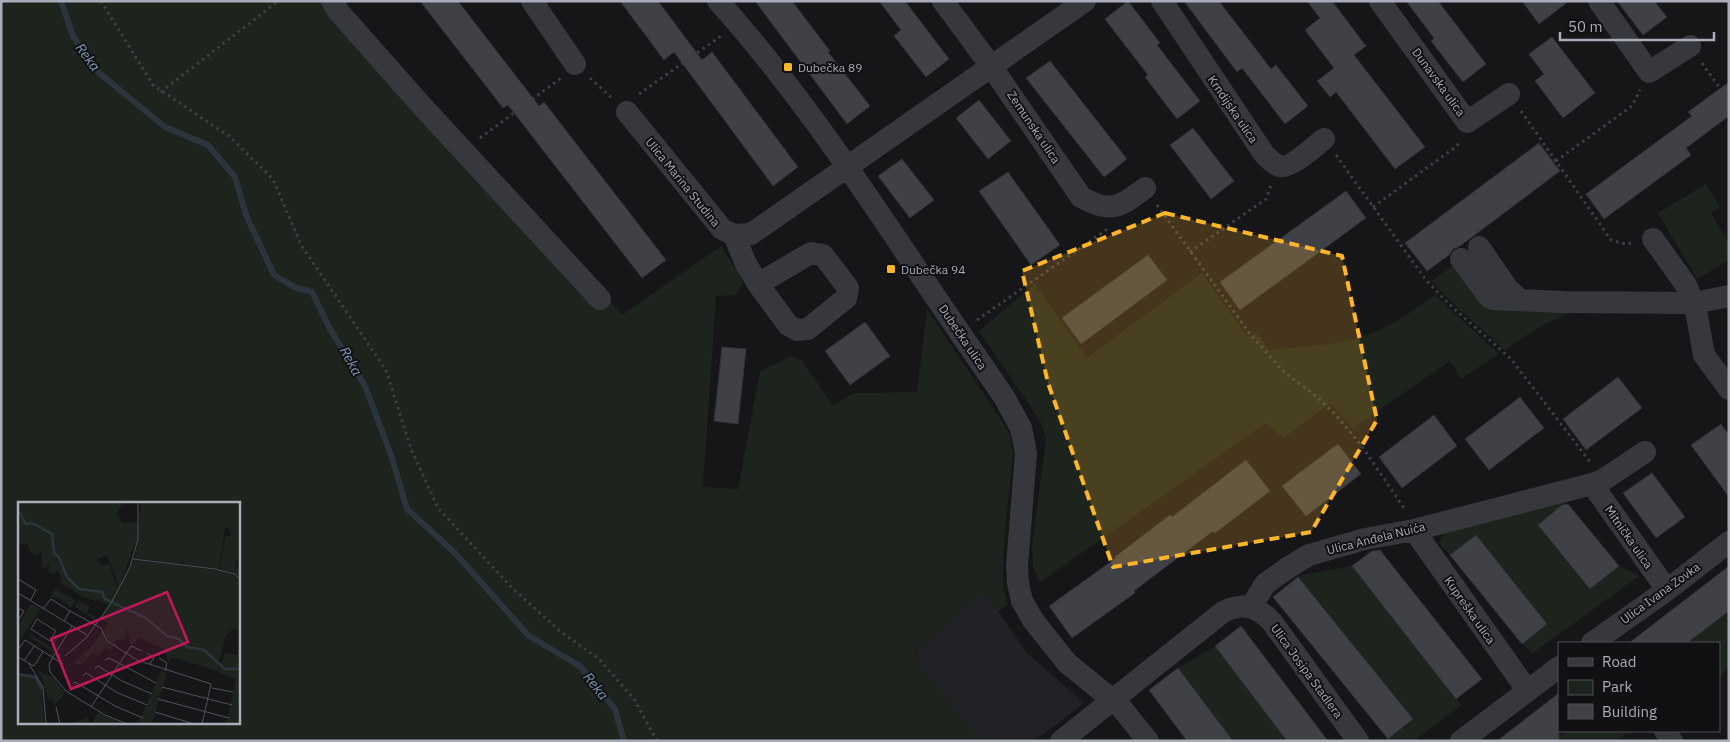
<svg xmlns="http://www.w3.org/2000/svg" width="1730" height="742" font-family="'IBM Plex Sans',sans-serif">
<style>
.built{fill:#222226}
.green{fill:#1c241d;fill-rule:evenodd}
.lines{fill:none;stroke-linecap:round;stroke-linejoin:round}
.stream{stroke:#2b353d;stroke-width:6}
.building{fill:#404146;stroke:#303035}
.path{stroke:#3d3f45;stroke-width:3;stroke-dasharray:2.5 4;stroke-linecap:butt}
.minor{stroke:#37383e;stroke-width:22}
.marked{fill:#fdb62a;fill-opacity:0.2;stroke:#fdb62a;stroke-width:4;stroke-dasharray:10 6;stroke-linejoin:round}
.poi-dot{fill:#fdb62a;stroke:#111114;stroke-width:2}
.labels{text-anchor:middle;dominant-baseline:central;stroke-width:4;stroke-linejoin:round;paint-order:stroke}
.poi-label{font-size:12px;fill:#a8adb9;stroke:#111114;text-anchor:start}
.street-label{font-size:12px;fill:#a8adb9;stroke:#111114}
.water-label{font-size:14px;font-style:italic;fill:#7d9bb6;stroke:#111114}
.inset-river{fill:none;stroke:#2b353d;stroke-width:2.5}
.inset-road{fill:none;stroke:#505259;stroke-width:1}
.view{fill:#c2185b;fill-opacity:0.15;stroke:#c2185b;stroke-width:2.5}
.inset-edge{fill:none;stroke:#a8adb9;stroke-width:2.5}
</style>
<rect width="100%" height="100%" fill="#161619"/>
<path class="built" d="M982,594L998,611L1027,653L1084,703L1044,734L1031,741H980L918,664L915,651Z"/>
<path class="green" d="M1,1H323L622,315L721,246L742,279V284L736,295L716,296L703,487L738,489L760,371L792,356L801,360L833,405L854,393L917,392L927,309L1009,432L1013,453L1004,543L1003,575V587L1008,605L998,611L982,595L915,651L918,664L980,741H1ZM19,503H239V723H19Z
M1706,184L1720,207L1711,213L1729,243V260L1697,279L1658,213Z
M1457,263L1488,301L1583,307L1541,326L1505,350L1459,309L1431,281Z
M1202,273L1248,337L1257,333L1270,350C1303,346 1341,346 1372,333C1395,325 1415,308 1435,295L1499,354L1461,379L1450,361L1353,428L1330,404L1283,438L1266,423L1039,583L1033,566L1032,546L1046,439L1040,420L979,331L1035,284L1087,358Z
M1566,502L1538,525L1590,589L1619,566L1639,576L1533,653L1522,644L1547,624L1476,535L1450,555L1439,543L1446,532Z
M1352,566L1461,705L1414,741H1387L1413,719L1297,576Z
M1729,611V668L1719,676V643H1687Z
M1215,646L1287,741H1233L1178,668Z
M1567,731H1629L1616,741H1554Z"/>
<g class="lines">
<path class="stream" d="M61,1L73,36L98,72L165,127L208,145L235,177L246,215L274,275L294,287L312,292L330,329L365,386L392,458L407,509L455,553L529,636L580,666L615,709L624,741"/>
</g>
<path class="building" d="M420,1H458L539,106L544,102L666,260L642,278L508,105L503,108Z
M620,1H658L702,60L712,52L798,167L773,186L674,52L664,60Z
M755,1H792L830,51L828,52L870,106L847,124Z
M879,1H905L949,59L926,77L894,36L901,30Z
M1128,1L1160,43L1157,45L1200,101L1177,119L1145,77L1148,75L1105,19Z
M1184,1H1219L1271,69L1276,65L1308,106L1285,124L1242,68L1237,72Z
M1307,1H1332L1366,46L1354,55L1425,147L1395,169L1336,92L1330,97L1317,81L1334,68L1305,30L1320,18Z
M1406,1H1438L1486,64L1463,82L1431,41L1434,38Z
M1522,1H1569L1539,24Z
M1617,1H1654L1667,17L1643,35Z
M1552,37L1595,93L1563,118L1535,81L1544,74L1529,54Z
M1050,61L1127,159L1104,177L1026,78Z
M1729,82V116L1686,148L1691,155L1604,219L1586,194L1692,116L1688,112Z
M979,100L1011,141L988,159L956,118Z
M1193,128L1234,181L1211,199L1170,145Z
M1539,143L1560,171L1460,246L1453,249L1449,255L1427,271L1405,243Z
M902,159L934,200L910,218L878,176Z
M1008,172L1060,245L1031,265L979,191Z
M1346,191L1366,218L1240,310L1220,282Z
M1148,255L1167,280L1081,344L1062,318Z
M865,322L890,356L850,385L825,351Z
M722,347L746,349L738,424L714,421Z
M1618,377L1642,408L1586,450L1563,419Z
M1520,397L1544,428L1489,470L1465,439Z
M1434,415L1457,446L1402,488L1379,457Z
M1721,424L1729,435V497L1691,445Z
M1338,444L1361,474L1306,516L1282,486Z
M1246,460L1270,491L1215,533L1213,531L1134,591L1135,593L1072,638L1049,606L1116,558L1115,557L1170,515L1172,517Z
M1652,473L1685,517L1656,538L1623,493Z
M1568,504L1619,566L1590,589L1538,525L1562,505Z
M1476,535L1547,624L1522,644L1450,555Z
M1380,550L1482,679L1456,699L1352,566L1372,551Z
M1729,566V611L1687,643H1629Z
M1298,577L1413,719L1388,739L1273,597Z
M1241,626L1328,741H1287L1215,646Z
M1178,668L1233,741H1187L1149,690Z
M1559,693V741H1497Z"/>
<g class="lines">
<path class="path" d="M101,1L153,85L230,137L273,179L301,245L386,370L411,449L438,508L512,588L561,632L599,659L634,699L657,741
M1702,63L1729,101
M590,78L613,99
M161,92L278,1
M639,94L721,36
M1521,111L1611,240L1625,244L1634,243
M480,138L561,78
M1336,155L1426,280L1449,304L1511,359L1591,463
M1556,161L1632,106L1640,90
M1157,205L1250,334L1284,372L1317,397L1335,414L1361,445L1406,511
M1373,207L1457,146L1459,141
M1190,252L1266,199L1271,185
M977,320L1109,228"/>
<path class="minor" d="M332,1L338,11L422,106L600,299
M532,1L575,64
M718,1C789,80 849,168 908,256C939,303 972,350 1004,397L1021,428L1026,453L1017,566L1018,583L1022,601L1033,620L1067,663L1120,706L1148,741
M943,1L991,66L1081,197C1111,214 1120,207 1145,188
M1162,1L1264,154C1268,158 1274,165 1280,166C1291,169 1316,145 1324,139
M1380,1L1467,122L1509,94
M1599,1L1649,72L1690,46
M627,112L722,229L734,235L751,234L1085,1
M734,235L746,264L758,284L788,325L797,330L808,329L846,298L848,288L823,255L811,253L758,284
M1653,239L1686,285L1696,310L1704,355L1729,389
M1479,247L1508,289L1520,300
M1461,259L1489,297L1494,299L1563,302L1694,303L1729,296
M1592,484L1667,590
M1414,530L1527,690
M1251,607L1265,584L1286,569L1309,555L1365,539L1414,530L1592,484L1603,480L1645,452
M1592,643L1667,590L1729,542
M1665,731L1672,741
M1061,741L1223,612C1243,602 1257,606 1272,622L1358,741
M1461,741L1559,667"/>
</g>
<path class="marked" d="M1165,213L1342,256L1377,420L1311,532L1113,567L1048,383L1022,271Z"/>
<g class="poi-dot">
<rect x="783" y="62" width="10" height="10" rx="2.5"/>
<rect x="886" y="264" width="10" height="10" rx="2.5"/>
</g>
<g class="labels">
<g class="poi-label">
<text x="798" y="67">Dubečka 89</text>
<text x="901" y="269">Dubečka 94</text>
</g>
<g class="street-label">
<text transform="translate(1439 82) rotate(54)">Dunavska ulica</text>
<text transform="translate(1233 109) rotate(56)">Krndijska ulica</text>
<text transform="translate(1034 127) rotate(56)">Zemunska ulica</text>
<text transform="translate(683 182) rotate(51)">Ulica Marina Studina</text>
<text transform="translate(963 337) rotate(56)">Dubečka ulica</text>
<text transform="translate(1629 537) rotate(55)">Mitnička ulica</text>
<text transform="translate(1376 538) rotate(-14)">Ulica Anđela Nuića</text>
<text transform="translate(1660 593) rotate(-36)">Ulica Ivana Zovka</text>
<text transform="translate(1470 610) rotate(55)">Kupreška ulica</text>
<text transform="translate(1307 671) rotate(54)">Ulica Josipa Stadlera</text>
</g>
<g class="water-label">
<text transform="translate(88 57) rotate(53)">Reka</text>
<text transform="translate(351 361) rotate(61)">Reka</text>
<text transform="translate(596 686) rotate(51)">Reka</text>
</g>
</g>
<g transform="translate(18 502)">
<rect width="222" height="222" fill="#161619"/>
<path d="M0,0H105L99,11L104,21L119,20V37L101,84L89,53L80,57L83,64L91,62L99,86L89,103L80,97L78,99L67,96L42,80L44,76L40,68L35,72L30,70L32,63L25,67L23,50L19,53L13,51L10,42H1L0,47ZM123,0H222V57L218,58V65H222V77L215,71L202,67L207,34H213L211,26H207L201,67L165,62V58L162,62L117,56ZM116,58L198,68L216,73L222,79V129L215,127L208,133L199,169L158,156H153L151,162L147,147L121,136L114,143L112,141L109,126L107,137L97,138L99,144L90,138L85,126L90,121L82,116ZM37,87L58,99L53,106L42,97L33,95ZM60,99L72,105L69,111L77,114V118L57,105ZM13,102L23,107L0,140V125ZM84,129L88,139L95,144L92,149L87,145L81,154L75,151L64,162H55L73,145ZM13,132L33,146L36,135L39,137L35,154L32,153L35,150L11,135ZM222,141V222H208L218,177L200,170L207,151L219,153ZM19,168L35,176L47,191L37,203L34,197L30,198L24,175ZM143,169L149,171L134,222H120ZM4,173L16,176L24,188L26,222H0V176ZM80,210L102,221L50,222L70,216L71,220H75Z" fill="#1c241d"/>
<path class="inset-river" d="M0,8L8,22L14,21L34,32L36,51L41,55L49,75L61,87L84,90L87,97L128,116L149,134L161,137L169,145L186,148L207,167H223M0,172L17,175L24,187"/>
<path class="inset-road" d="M115,57L197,67L216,72L223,78M0,77L18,88L12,99M0,91L69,133M0,106L6,109L0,119M25,107L33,97L52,109M19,117L38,129L32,139L13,127ZM46,119L52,109L83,126L89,139L119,158L193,182L184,222M54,124L31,162L32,170L48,189L87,213L109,222M0,148L7,138L45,162M129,151L136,156L131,163M47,154L68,136L92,103L112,65L120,37V0M0,155L16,164L25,150M141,156L149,161L147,169M87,158L91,156L138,181M6,159L16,144M11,162L25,185L28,222M77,166L80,164L104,179L134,192M65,174L68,171L100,191L129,203M55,182L57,180L97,204L125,216M144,185L214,203M194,186L215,190M140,197L211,216M38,205L42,222M73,205L113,144L124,149M137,210L176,222"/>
<path class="view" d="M149,90L170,140L53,187L33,137Z"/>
<rect width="222" height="222" class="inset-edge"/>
</g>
<rect width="1730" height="742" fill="none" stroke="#a8adb9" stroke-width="5"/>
<rect x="1558" y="642" width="162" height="90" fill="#111114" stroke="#4d4f56"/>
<rect x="1568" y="658" width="25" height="8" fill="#37383e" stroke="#4d4f56"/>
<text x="1602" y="667" font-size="15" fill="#a8adb9">Road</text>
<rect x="1568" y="680" width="25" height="15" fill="#1c241d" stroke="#4d4f56"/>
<text x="1602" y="692" font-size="15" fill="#a8adb9">Park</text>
<rect x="1568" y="704" width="25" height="15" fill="#404146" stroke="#4d4f56"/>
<text x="1602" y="717" font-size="15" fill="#a8adb9">Building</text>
<path d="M1560 32v8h154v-8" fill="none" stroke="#a8adb9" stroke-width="2.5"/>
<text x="1568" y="32" font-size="15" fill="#a8adb9" stroke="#111114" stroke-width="4" paint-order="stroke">50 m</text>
</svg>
